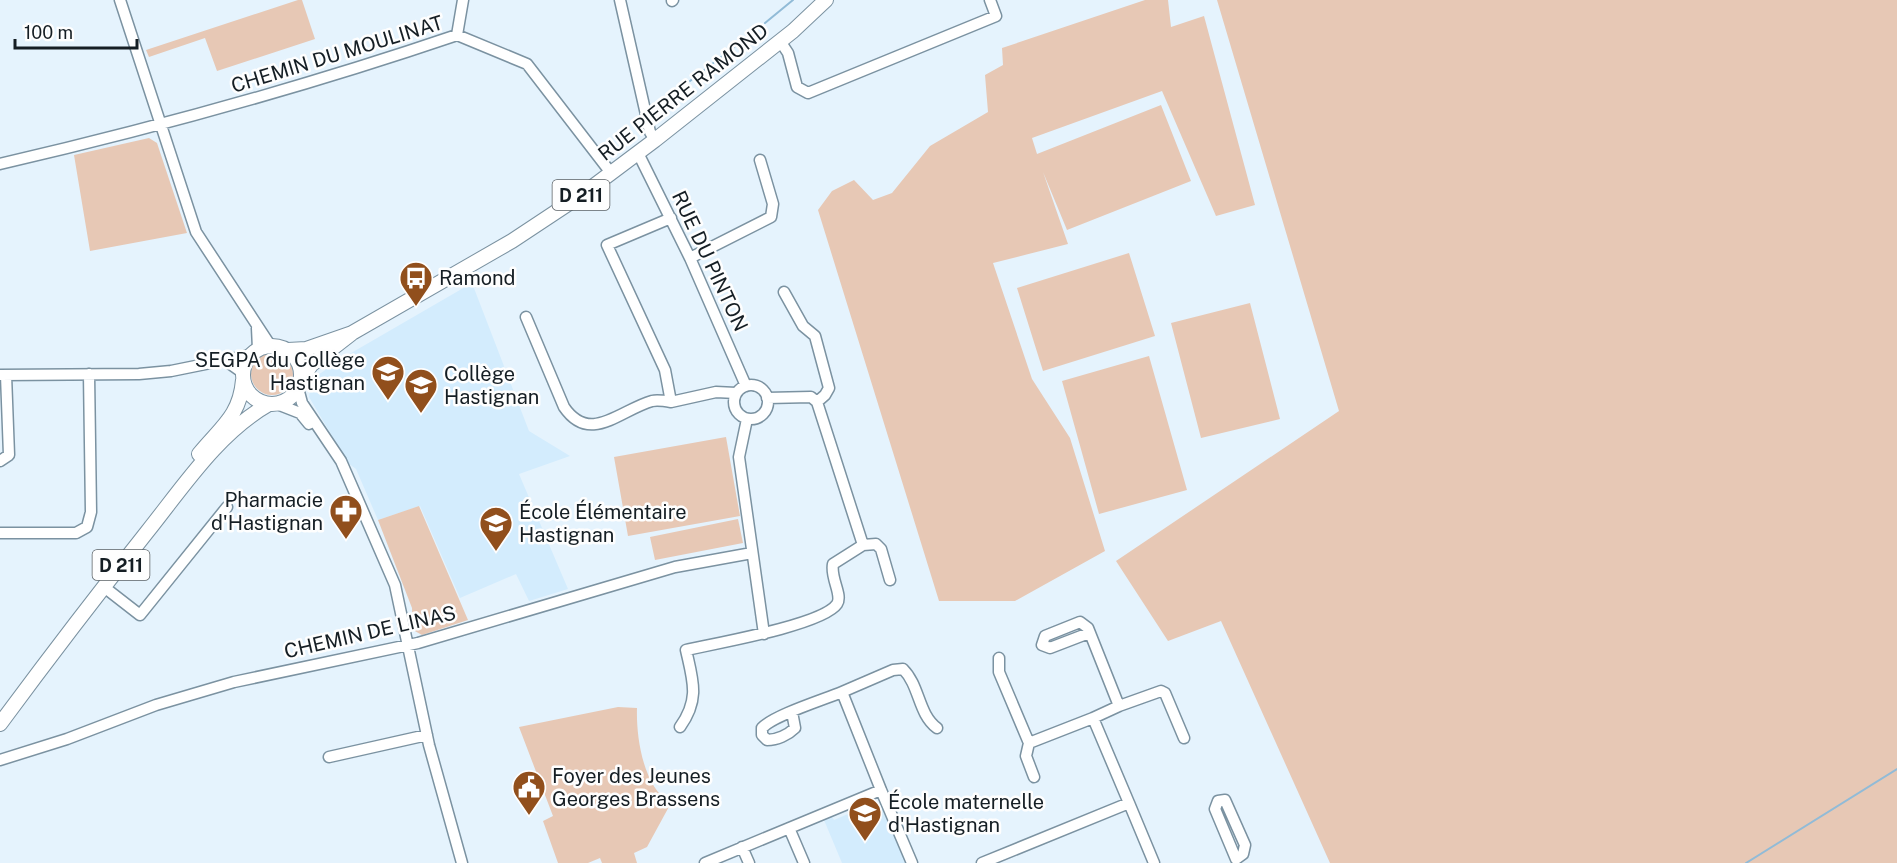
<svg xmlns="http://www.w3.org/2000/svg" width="1897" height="863" font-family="'Public Sans',sans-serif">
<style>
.built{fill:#d3ecfd}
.green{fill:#e7c8b5}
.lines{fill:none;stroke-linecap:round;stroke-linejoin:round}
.stream{stroke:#91bbd7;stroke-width:2}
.minor-casing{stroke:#7b92a1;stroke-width:13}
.major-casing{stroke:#7b92a1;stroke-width:16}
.minor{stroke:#fff;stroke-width:10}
.major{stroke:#fff;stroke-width:14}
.labels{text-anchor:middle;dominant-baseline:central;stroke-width:5;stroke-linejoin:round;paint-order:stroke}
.shield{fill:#fefefe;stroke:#5b6165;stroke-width:1.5}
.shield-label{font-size:18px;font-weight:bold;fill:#151e24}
.street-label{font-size:20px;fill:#151e24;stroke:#fefefe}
.poi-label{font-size:20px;fill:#151e24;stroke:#fefefe;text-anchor:start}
</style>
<rect width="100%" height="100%" fill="#e5f3fd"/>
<path class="built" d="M472,283L529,431L570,456L519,474L568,589L529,601L516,574L460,598L420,506L378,520L356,469L348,463L309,397L312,379L346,356Z
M870,801L882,805L905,863H842L824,820L832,817L834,820L862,808L861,804Z"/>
<path class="green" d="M298,0H302L315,39L217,71L205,38L149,57L146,50Z
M1145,0H1168L1171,27L1204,16L1255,205L1216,216L1162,91L1032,138L1037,154L1161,105L1191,181L1067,230L1043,172L1068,244L993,263L1032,379L1070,438L1105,551L1015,601H939L818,210L832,191L854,180L873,200L892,193L930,146L988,112L985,75L1003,65L1002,48Z
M1217,0H1897V863H1330L1221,621L1168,641L1116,561L1339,411Z
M149,138L157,143L187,233L90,251L74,155Z
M1129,253L1155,336L1043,371L1017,288Z
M1250,303L1280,419L1201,438L1171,323Z
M251 374a21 21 0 1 1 42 0a21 21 0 1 1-42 0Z
M1149,356L1187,490L1099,514L1062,381Z
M726,437L740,516L628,536L614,457Z
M419,506L468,620L422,635L413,630L412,608L378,520Z
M738,519L743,543L655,560L650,537Z
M618,707L637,708C636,736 643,788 671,803L647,847L634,853L637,863H602L600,858L588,863H558L543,821L553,816L519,727Z"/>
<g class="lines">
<path class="stream" d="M765,23L793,0
M690,81L747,37
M1746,863L1897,769"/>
<defs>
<path id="minor" d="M120,0L196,232L270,345
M620,0L650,132L655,140
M672,1L673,0
M457,35L463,0
M780,41L788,53L797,87L808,93L996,16L990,0
M638,153L690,258L746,386
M0,164C155,128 307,86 457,35L527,64L611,173
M671,218L607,245L665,370L671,402L716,392L736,393
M690,258L771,217L773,204L760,160
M526,317L564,407C590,445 620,410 652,401C657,400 665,401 671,402
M257,328L258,349
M226,361L243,373
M0,375L139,374L171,371L250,355
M734 402a17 17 0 1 1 34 0a17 17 0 1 1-34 0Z
M298,388L302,403L341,461L395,585L429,745L462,863
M767,398L811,397L817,402L825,395L829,388L815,336L803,326L784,292
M277,404L300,413L309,424
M747,419L739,457L764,634
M0,461L9,455L6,375
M0,533H76L87,527L91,512L89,374
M863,545L876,544L881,549L890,580
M109,568L104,587L140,615L227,507
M1089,633L1050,648L1042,645L1045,636L1080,622L1088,628L1119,706L1093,718L1129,803
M999,658V672L1029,743
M1119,706L1161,691L1165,693L1184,738
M792,712L795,728C788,735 777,740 767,740L762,735V728C774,715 823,700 842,692
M680,727C700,699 693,681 686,650C713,644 823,625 837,604C843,595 830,578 833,564L863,545L817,402
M329,757L427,735
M0,760L67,739L156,705L234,682L418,643L675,567L752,553
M1034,777L1026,756L1029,743L1093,718
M881,790L842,692L893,670L903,669C920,686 918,714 937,728
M1225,800L1245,845L1243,854L1236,859L1215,809L1218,801Z
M789,828L804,863
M742,847L749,863
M705,863L881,790L912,863
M982,863L1129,803L1154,863"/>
<path id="major" d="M243 375a29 29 0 1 1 58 0a29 29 0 1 1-58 0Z
M288,350L306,349L352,333L512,241L583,194L655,140L793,31L826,0
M301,380L311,365L351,334
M199,454C221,427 240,416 243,380
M0,724C48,659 97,595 147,532C183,487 218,433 269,404"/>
</defs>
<use href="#minor" class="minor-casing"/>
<use href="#major" class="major-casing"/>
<use href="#minor" class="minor"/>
<use href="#major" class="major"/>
</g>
<defs>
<symbol id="bus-pin" viewBox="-11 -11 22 30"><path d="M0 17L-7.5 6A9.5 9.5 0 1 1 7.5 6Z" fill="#914f1c" stroke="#fefefe"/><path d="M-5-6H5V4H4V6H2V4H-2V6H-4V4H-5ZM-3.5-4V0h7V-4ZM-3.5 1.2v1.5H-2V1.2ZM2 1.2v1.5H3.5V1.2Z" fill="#fff"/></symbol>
<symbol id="school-pin" viewBox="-11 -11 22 30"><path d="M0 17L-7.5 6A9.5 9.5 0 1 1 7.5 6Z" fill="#914f1c" stroke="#fefefe"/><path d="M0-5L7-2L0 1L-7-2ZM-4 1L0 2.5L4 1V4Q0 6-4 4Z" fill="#fff"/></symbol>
<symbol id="pharmacy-pin" viewBox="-11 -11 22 30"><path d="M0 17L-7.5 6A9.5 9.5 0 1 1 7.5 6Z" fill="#914f1c" stroke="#fefefe"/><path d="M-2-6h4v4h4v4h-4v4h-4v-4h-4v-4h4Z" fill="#fff"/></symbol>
<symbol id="civic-pin" viewBox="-11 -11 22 30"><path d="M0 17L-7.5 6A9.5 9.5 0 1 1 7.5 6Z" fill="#914f1c" stroke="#fefefe"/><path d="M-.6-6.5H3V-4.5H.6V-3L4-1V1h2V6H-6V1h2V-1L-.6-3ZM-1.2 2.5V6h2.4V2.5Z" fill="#fff"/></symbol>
</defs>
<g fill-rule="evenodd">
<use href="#bus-pin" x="397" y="259" width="38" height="52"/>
<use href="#school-pin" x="369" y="353" width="38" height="52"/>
<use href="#school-pin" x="402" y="366" width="38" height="52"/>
<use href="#pharmacy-pin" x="327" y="492" width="38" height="52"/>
<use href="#school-pin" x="477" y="504" width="38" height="52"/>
<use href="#civic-pin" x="510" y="768" width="38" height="52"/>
<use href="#school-pin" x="846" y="794" width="38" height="52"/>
</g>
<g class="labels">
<g class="shield">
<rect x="552.5" y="180" width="57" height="30" rx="4.5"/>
<rect x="92.5" y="550" width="57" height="30" rx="4.5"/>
</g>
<g class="shield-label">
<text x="581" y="195">D 211</text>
<text x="121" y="565">D 211</text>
</g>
<g class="street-label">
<text transform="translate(337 54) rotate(-17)">CHEMIN DU MOULINAT</text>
<text transform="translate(683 92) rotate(-38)">RUE PIERRE RAMOND</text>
<text transform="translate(710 261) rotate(65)">RUE DU PINTON</text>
<text transform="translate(370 632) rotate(-13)">CHEMIN DE LINAS</text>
</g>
<g class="poi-label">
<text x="439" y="278">Ramond</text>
<text x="365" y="360" text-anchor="end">SEGPA du Collège<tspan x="365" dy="23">Hastignan</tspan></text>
<text x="444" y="374">Collège<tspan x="444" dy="23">Hastignan</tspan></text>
<text x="323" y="500" text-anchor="end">Pharmacie<tspan x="323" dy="23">d'Hastignan</tspan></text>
<text x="519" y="512">École Élémentaire<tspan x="519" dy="23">Hastignan</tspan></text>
<text x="552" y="776">Foyer des Jeunes<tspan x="552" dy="23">Georges Brassens</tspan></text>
<text x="888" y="802">École maternelle<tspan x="888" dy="23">d'Hastignan</tspan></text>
</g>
</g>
<path d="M15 39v9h122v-9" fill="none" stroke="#151e24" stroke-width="3"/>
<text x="24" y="39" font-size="18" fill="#151e24" stroke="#fefefe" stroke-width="4.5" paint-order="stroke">100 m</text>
</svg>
